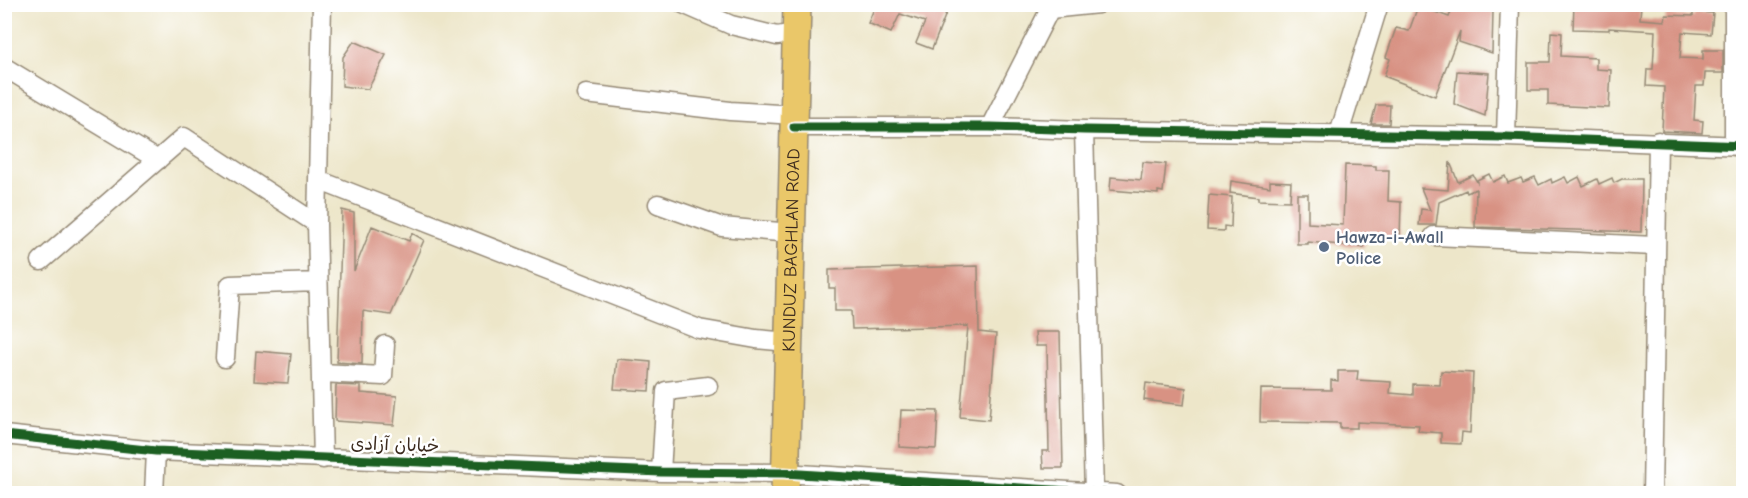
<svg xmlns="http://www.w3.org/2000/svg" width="1748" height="498" font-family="'Comic Neue','Playpen Sans Arabic',sans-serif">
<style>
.building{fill:#d89283}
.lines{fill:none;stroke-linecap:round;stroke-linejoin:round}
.minor-casing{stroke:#948874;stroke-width:21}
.highway-casing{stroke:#948874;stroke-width:30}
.minor{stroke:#fff;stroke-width:18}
.highway{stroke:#eac769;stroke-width:27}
.cycleway-casing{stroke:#fff;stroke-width:13}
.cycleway{stroke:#1b5e20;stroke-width:9}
.service-dot{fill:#5c6f8a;stroke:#fff;stroke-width:2}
.labels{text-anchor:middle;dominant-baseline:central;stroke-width:5;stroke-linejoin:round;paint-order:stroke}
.service-label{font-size:18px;font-weight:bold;fill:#4e5e75;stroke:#fff;text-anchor:start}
.street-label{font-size:18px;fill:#3b2a1e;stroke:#fff}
</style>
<rect width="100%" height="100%" fill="#fff"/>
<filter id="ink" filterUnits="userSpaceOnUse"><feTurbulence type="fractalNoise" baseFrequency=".0167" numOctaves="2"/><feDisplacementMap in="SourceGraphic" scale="12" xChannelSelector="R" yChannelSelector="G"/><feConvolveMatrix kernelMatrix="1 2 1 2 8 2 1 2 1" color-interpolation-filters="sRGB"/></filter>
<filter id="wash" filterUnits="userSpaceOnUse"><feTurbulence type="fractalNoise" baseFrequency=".008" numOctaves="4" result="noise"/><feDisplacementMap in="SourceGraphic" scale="24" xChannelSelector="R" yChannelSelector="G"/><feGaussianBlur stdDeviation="1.35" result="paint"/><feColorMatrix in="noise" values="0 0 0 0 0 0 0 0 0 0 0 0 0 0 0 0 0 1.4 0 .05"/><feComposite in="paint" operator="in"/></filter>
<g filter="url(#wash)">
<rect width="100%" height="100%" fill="#ede6c9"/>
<g id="blocks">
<path class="building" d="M876,4H929L947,11L932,49L916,43L925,22L900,14L891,33L868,23Z
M1454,4H1475L1493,11L1492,53L1459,42L1460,31L1435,96L1384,76L1390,59L1386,57L1396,28L1409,31L1418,6L1449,17Z
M1574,4H1641L1640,19L1665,21L1666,15L1693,16V12L1713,13L1711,34L1682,32L1680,58L1703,59V50H1723V73H1705L1704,86H1696L1694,120L1703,121L1702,133L1662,131L1664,87L1646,86L1647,69H1653L1655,31L1609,28V30L1573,29Z
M1551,32L1562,33L1561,56L1596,58V69L1611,70L1609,108L1548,105V90H1528V62H1550Z
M354,41L386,55L368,89L342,86L343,57Z
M1457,71L1489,73L1485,116L1454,104Z
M1376,105H1390L1389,124H1371Z
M1143,162L1166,164L1163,192L1158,191V194L1110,190L1111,177L1141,180Z
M1450,162L1458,182L1473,175L1477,182V180L1489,174L1493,182L1505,176L1508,183L1521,178L1523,182L1535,177L1539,185L1551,179L1552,183L1565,177L1568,183L1579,177L1583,186L1597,179L1599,184L1612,178L1614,183L1622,179H1642L1641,232L1475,227L1476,189L1467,193L1466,190L1439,202L1436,225H1419L1421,209L1430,210L1421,188L1448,190Z
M1345,165L1376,166V170H1389L1388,201L1401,202L1400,239L1365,238L1364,247L1308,242V244H1297V194H1308V223L1343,225Z
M1231,181L1270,187V181L1291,182L1290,201L1258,200V197L1230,193Z
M1209,195L1232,197L1231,227L1224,226V231L1207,230Z
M342,210L354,213V271L372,226L409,241L412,233L424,240L391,315L363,311L362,364L337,362Z
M978,266L979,332L996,334L989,420L960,417L968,326L852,329L851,311H835V288H829V270Z
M1035,332H1060L1063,468H1043L1042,451H1049L1047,346H1036Z
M256,351L291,354L288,383L254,381Z
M617,359L651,362L649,391L614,389Z
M1338,371H1358L1357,380L1391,382L1390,393L1413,395V384L1440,385L1441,371L1473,373L1470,433L1462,432L1461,444L1441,443V433L1418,431L1419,425L1357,422V428H1340V423L1260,422L1261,389L1331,390V380L1338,381Z
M1146,383L1186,388L1184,405L1144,400Z
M336,385L361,386V393L397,396L394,425L335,421Z
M901,410L938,411L936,449L899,447Z"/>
</g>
</g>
<g filter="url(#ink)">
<use href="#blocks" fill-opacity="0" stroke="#948874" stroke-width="1.5"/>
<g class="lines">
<defs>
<path id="minor" d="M322,4L317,224L323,459
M683,4L731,25L777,36L796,33
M1734,4V146
M4,67L158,160
M586,94L730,111L794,115
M794,127H990L1084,130L1506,137L1744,146
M990,127L1050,9L1098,4
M1084,130L1094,493
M1339,134L1379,4
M1506,137L1510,4
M318,180L699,329L756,339L788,342
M658,204L722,227L791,233
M1434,236L1655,246
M41,261L184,137L317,224
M225,358L230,285L318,282
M321,373L383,376L385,345
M4,435L156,451L661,472L784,473L1117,494
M661,472L666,391L708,386
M154,494L156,451
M1652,494L1658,141"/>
<g id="highway">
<path id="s1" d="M785,494L797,4"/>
</g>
</defs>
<use href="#minor" class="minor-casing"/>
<use href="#highway" class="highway-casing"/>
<use href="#minor" class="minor"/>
<use href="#highway" class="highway"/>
<defs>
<path id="cycleway" d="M794,127H990L1084,130L1506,137L1744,146
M4,435L156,451L661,472L784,473L1117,494"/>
</defs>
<use href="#cycleway" class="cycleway-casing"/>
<use href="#cycleway" class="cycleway"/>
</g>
</g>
<circle class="service-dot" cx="1324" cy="247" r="6"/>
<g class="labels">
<g class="service-label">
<text x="1336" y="237">Hawza-i-Awall<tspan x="1336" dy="21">Police</tspan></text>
</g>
<g class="street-label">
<text stroke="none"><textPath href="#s1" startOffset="244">KUNDUZ BAGHLAN ROAD</textPath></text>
<text transform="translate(395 445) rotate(2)">خیابان آزادی</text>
</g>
</g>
<rect width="1748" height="498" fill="none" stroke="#fff" stroke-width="24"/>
</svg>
